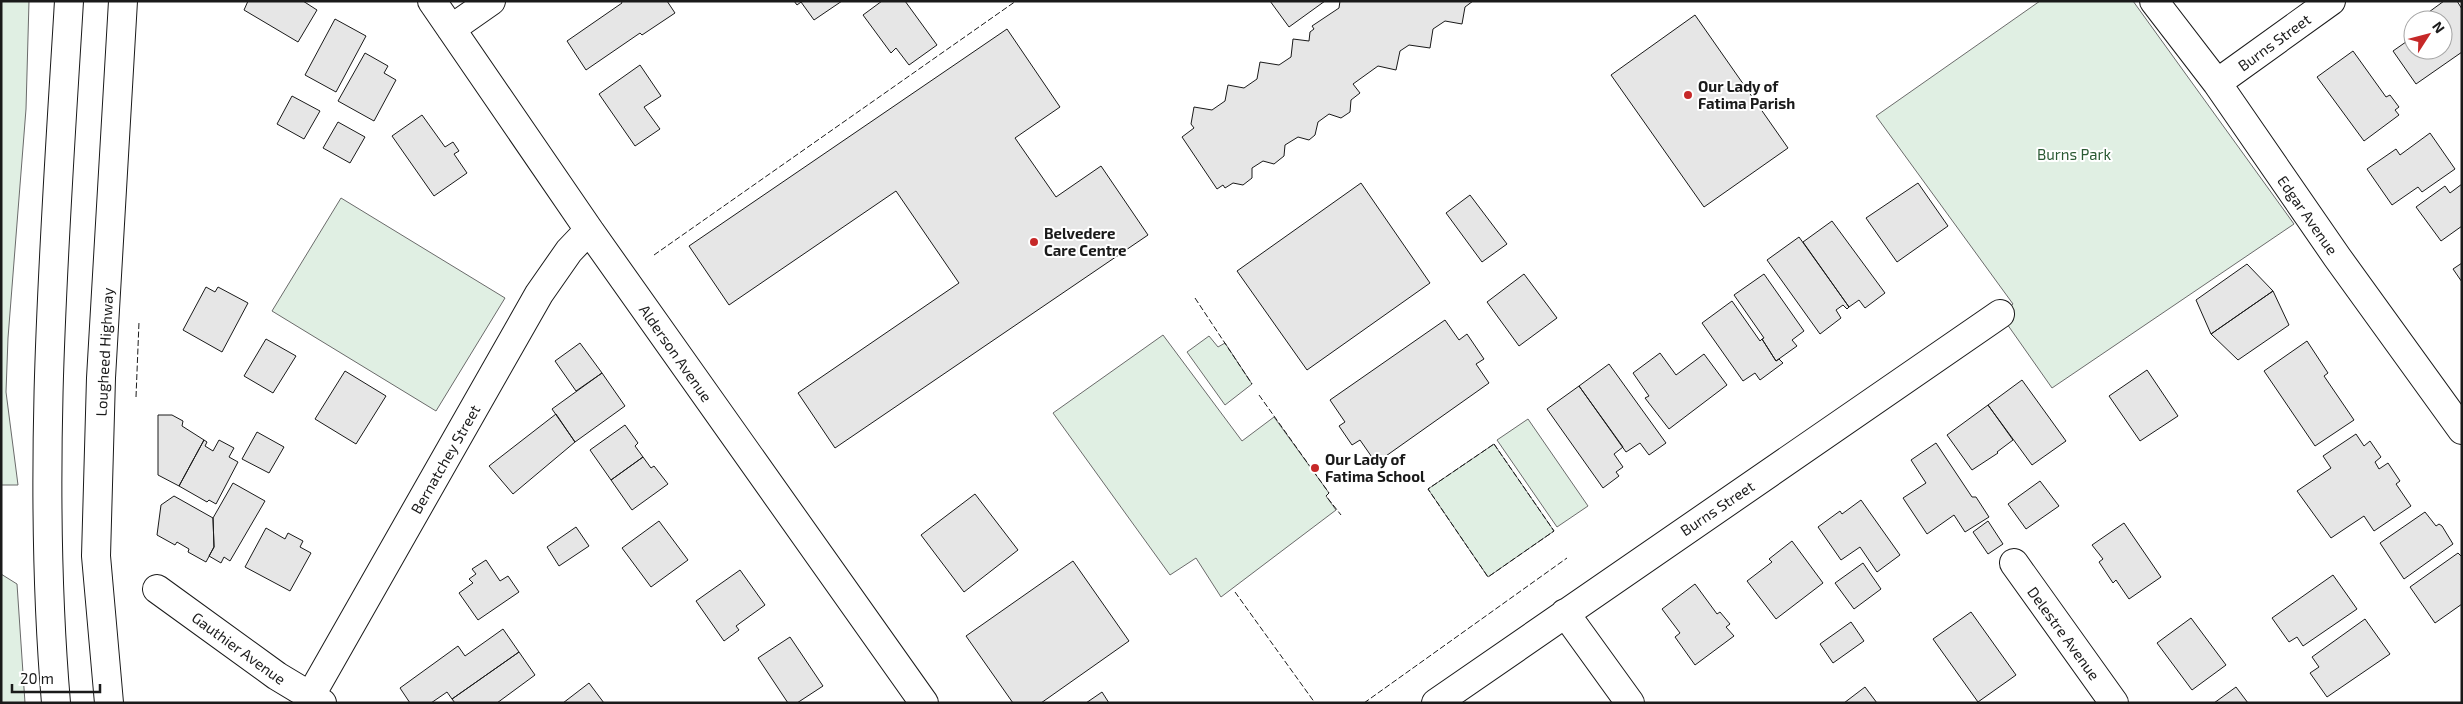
<svg xmlns="http://www.w3.org/2000/svg" width="2463" height="704" font-family="'Exo 2',sans-serif">
<style>
.green{fill:#e0efe3;stroke:#6a6a6a}
.building{fill:#e6e6e6;stroke:#1a1a1a}
.lines{fill:none;stroke-linecap:round;stroke-linejoin:round}
.minor-casing{stroke:#1a1a1a;stroke-width:30}
.major-casing{stroke:#1a1a1a;stroke-width:30}
.minor{stroke:#fff;stroke-width:28}
.major{stroke:#fff;stroke-width:28}
.fence{stroke:#1a1a1a;stroke-width:1;stroke-dasharray:6 2.5;stroke-linecap:butt}
.poi-dot{fill:#c62828;stroke:#fff;stroke-width:2}
.labels{text-anchor:middle;dominant-baseline:central;stroke-width:4;stroke-linejoin:round;paint-order:stroke}
.street-label{font-size:15px;fill:#1a1a1a;stroke:#fff}
.poi-label{font-size:15px;font-weight:bold;fill:#1a1a1a;stroke:#fff;text-anchor:start}
.park-label{font-size:15px;fill:#2b5a34;stroke:#fff}
</style>
<rect width="100%" height="100%" fill="#fff"/>
<path class="green" d="M1,1H29L26,109L8,338L6,392L18,485H1Z
M2040,1H2133L2294,224L2052,388L2000,314L2013,304L1876,116Z
M341,198L505,298L436,411L272,311Z
M1163,335L1242,441L1274,417L1329,493L1326,496L1336,510L1221,597L1196,558L1170,575L1053,413Z
M1209,336L1218,347L1225,343L1252,384L1225,405L1187,352Z
M1528,419L1588,506L1557,527L1497,440Z
M1494,444L1554,531L1488,577L1428,489Z
M1,574L17,584L25,703H1Z"/>
<path class="building" d="M248,1H303L317,10L298,42L244,10Z
M621,1H667L675,13L642,35L640,33L586,70L567,41L622,3Z
M794,1H842L814,20L801,2L797,5Z
M882,1H905L937,45L909,65L896,48L891,53L863,15Z
M1270,1H1325L1289,27Z
M1340,1H1473L1465,7L1462,24L1445,21L1433,29L1430,48L1409,45L1400,51L1396,70L1378,66L1353,84L1360,93L1351,100L1350,112L1341,118L1329,114L1318,122L1315,135L1309,140L1298,137L1285,145L1284,156L1274,164L1263,161L1252,168V178L1243,185L1233,183L1225,188L1223,185L1217,189L1182,137L1194,128L1191,124L1194,107L1212,110L1225,101L1228,85L1244,88L1257,79L1260,62L1279,65L1291,57L1293,39L1309,41L1310,32L1314,29L1312,26L1339,8Z
M2444,1H2457L2462,9V52L2416,84L2393,51L2413,37V50H2443V20H2418Z
M1695,15L1788,148L1704,207L1611,75Z
M335,19L366,36L336,92L305,75Z
M1007,29L1060,107L1015,138L1056,197L1101,166L1148,235L835,448L798,393L959,283L896,191L729,305L689,246Z
M2353,51L2386,97L2390,95L2399,107L2395,110L2399,115L2364,141L2317,77Z
M365,53L388,66L384,73L396,80L374,121L338,101Z
M640,65L661,96L644,107L660,129L635,146L599,94Z
M292,96L320,111L304,139L277,124Z
M422,115L445,147L453,142L459,151L454,154L467,173L434,196L392,136Z
M338,122L365,137L350,163L323,148Z
M2430,133L2455,169L2422,192L2418,187L2392,205L2367,169L2396,149L2400,155Z
M1361,183L1430,283L1307,370L1237,271Z
M1918,183L1948,226L1897,262L1866,218Z
M2462,184V226L2441,241L2416,207L2445,186L2450,193Z
M1470,195L1507,244L1482,262L1446,213Z
M1832,221L1885,293L1865,308L1859,300L1849,307L1803,242Z
M1799,237L1849,307L1847,309L1843,305L1836,310L1841,318L1820,334L1767,260Z
M2462,263V282L2453,269Z
M2247,264L2273,291L2211,334L2196,300Z
M1524,274L1557,318L1519,346L1487,302Z
M1764,274L1804,331L1792,340L1797,346L1776,361L1762,339L1764,338L1734,295Z
M206,287L215,292L218,287L248,303L222,352L183,330Z
M2273,291L2289,325L2238,360L2211,334Z
M1732,301L1760,341L1762,339L1776,361L1779,359L1783,363L1760,380L1755,373L1743,381L1702,323Z
M1445,320L1459,340L1467,334L1484,359L1476,364L1489,383L1376,463L1360,440L1352,445L1339,426L1345,422L1330,400Z
M266,339L296,356L273,393L244,376Z
M2307,341L2328,373L2324,376L2354,420L2315,446L2264,371Z
M580,343L602,373L576,391L555,361Z
M1660,353L1676,375L1704,354L1727,385L1669,429L1645,398L1649,396L1633,373Z
M1609,364L1666,443L1649,455L1640,443L1626,452L1579,386Z
M2147,370L2178,416L2140,441L2109,396Z
M345,371L386,396L356,444L315,419Z
M602,373L625,406L575,442L552,409Z
M2022,380L2066,441L2032,465L1988,405Z
M1579,386L1623,447L1614,454L1623,467L1616,472L1619,476L1603,488L1547,409Z
M1988,405L2013,440L1997,452L1998,453L1972,470L1947,435Z
M556,414L575,442L513,494L489,466Z
M158,415H172L183,421L182,426L204,440L179,486L158,475Z
M625,425L638,443L635,446L643,457L611,480L590,450Z
M257,432L284,447L269,473L242,459Z
M2356,434L2364,446L2370,441L2381,457L2375,462L2379,469L2388,463L2400,481L2396,484L2411,506L2374,531L2364,516L2331,538L2297,491L2331,468L2323,456Z
M204,440L207,442L205,446L213,451L219,440L234,448L229,457L238,462L216,504L209,500L207,502L179,486Z
M1936,443L1972,497H1976L1989,517L1965,532L1954,515L1927,534L1903,498L1926,483L1911,460Z
M643,457L651,468L654,466L668,484L632,510L611,480Z
M2040,481L2059,506L2026,529L2008,504Z
M233,483L265,501L230,561L224,557L221,563L209,556L214,547L213,518Z
M975,494L1018,550L964,592L921,535Z
M174,496L213,518L214,547L206,562L188,552L189,549L177,542L175,545L157,535L161,505Z
M1861,500L1900,555L1877,572L1860,547L1841,560L1818,527L1840,511L1842,514Z
M2425,512L2436,526L2439,524L2442,526L2453,544L2404,579L2380,543Z
M659,521L688,560L651,587L622,548Z
M1988,521L2003,544L1988,554L1973,532Z
M2124,523L2161,577L2129,599L2116,580L2113,583L2099,562L2103,559L2092,545Z
M576,527L589,546L559,566L547,547Z
M266,528L285,539L288,533L303,541L300,547L311,553L290,591L245,567Z
M1792,541L1823,583L1776,619L1747,581L1772,562L1769,559Z
M2458,553L2462,557V604L2435,623L2410,587Z
M486,560L500,581L508,576L519,592L478,620L459,593L473,583L469,579L476,574L472,569Z
M1073,561L1129,641L1041,703H1013L966,636Z
M1863,563L1881,589L1854,609L1835,583Z
M740,570L765,605L736,626L739,630L724,641L696,601Z
M2333,575L2357,609L2303,646L2297,637L2289,642L2272,618Z
M1695,584L1717,614L1720,612L1730,624L1726,627L1734,636L1695,665L1675,637L1680,633L1662,609Z
M1971,612L2016,675L1978,702L1933,639Z
M2191,618L2226,665L2192,690L2157,643Z
M2365,619L2390,654L2327,697L2310,673L2319,667L2312,657Z
M1851,622L1864,641L1833,663L1820,644Z
M503,629L519,652L452,699L447,692L431,703H410L400,688L458,646L465,656Z
M790,637L823,686L797,703H788L758,658Z
M519,652L535,675L497,703H455L452,699Z
M589,683L604,703H563Z
M1865,687L1877,703H1844Z
M2236,687L2248,703H2214Z
M1102,692L1109,703H1086Z"/>
<g class="lines">
<defs>
<path id="minor" d="M432,1L589,230L924,703
M2154,1L2217,83L2337,257L2462,430
M451,29L491,1
M2217,83L2331,1
M2014,563L2114,703
M157,589L277,676L322,703
M1565,613L1630,703
M311,695L539,294L569,251L589,230
M1436,703L2000,314"/>
<path id="major" d="M56,703C36,469 55,235 69,1
M109,703L96,556L101,378L123,1"/>
</defs>
<use href="#minor" class="minor-casing"/>
<use href="#major" class="major-casing"/>
<use href="#minor" class="minor"/>
<use href="#major" class="major"/>
<path class="fence" d="M654,255L1016,1
M1195,298L1252,384
M1259,395L1329,493L1326,496L1341,515
M136,397L139,322
M1494,444L1554,531L1488,577L1428,489Z
M1235,592L1315,703
M1364,703L1567,558"/>
</g>
<g class="poi-dot">
<circle cx="1688" cy="95" r="5"/>
<circle cx="1034" cy="242" r="5"/>
<circle cx="1315" cy="468" r="5"/>
</g>
<g class="labels">
<g class="street-label">
<text transform="translate(2274 42) rotate(-36)">Burns Street</text>
<text transform="translate(2308 215) rotate(55)">Edgar Avenue</text>
<text transform="translate(104 352) rotate(-87)">Lougheed Highway</text>
<text transform="translate(676 353) rotate(55)">Alderson Avenue</text>
<text transform="translate(445 459) rotate(-60)">Bernatchey Street</text>
<text transform="translate(1717 508) rotate(-34)">Burns Street</text>
<text transform="translate(2064 633) rotate(54)">Delestre Avenue</text>
<text transform="translate(239 648) rotate(36)">Gauthier Avenue</text>
</g>
<g class="poi-label">
<text x="1698" y="86">Our Lady of<tspan x="1698" dy="17">Fatima Parish</tspan></text>
<text x="1044" y="233">Belvedere<tspan x="1044" dy="17">Care Centre</tspan></text>
<text x="1325" y="459">Our Lady of<tspan x="1325" dy="17">Fatima School</tspan></text>
</g>
<g class="park-label">
<text x="2074" y="154">Burns Park</text>
</g>
</g>
<rect width="2463" height="704" fill="none" stroke="#1a1a1a" stroke-width="5"/>
<g transform="translate(2428 35) rotate(54)"><circle r="24" fill="#ffffff" stroke="#a3a3a3"/>
<path d="M0-4L9 19L0 12L-9 19Z" fill="#c62828"/>
<text y="-8" font-size="14" font-weight="bold" text-anchor="middle" fill="#1a1a1a">N</text>
</g>
<path d="M12 684v8h88v-8" fill="none" stroke="#1a1a1a" stroke-width="2.5"/>
<text x="20" y="684" font-size="15" fill="#1a1a1a" stroke="#ffffff" stroke-width="4" paint-order="stroke">20 m</text>
</svg>
